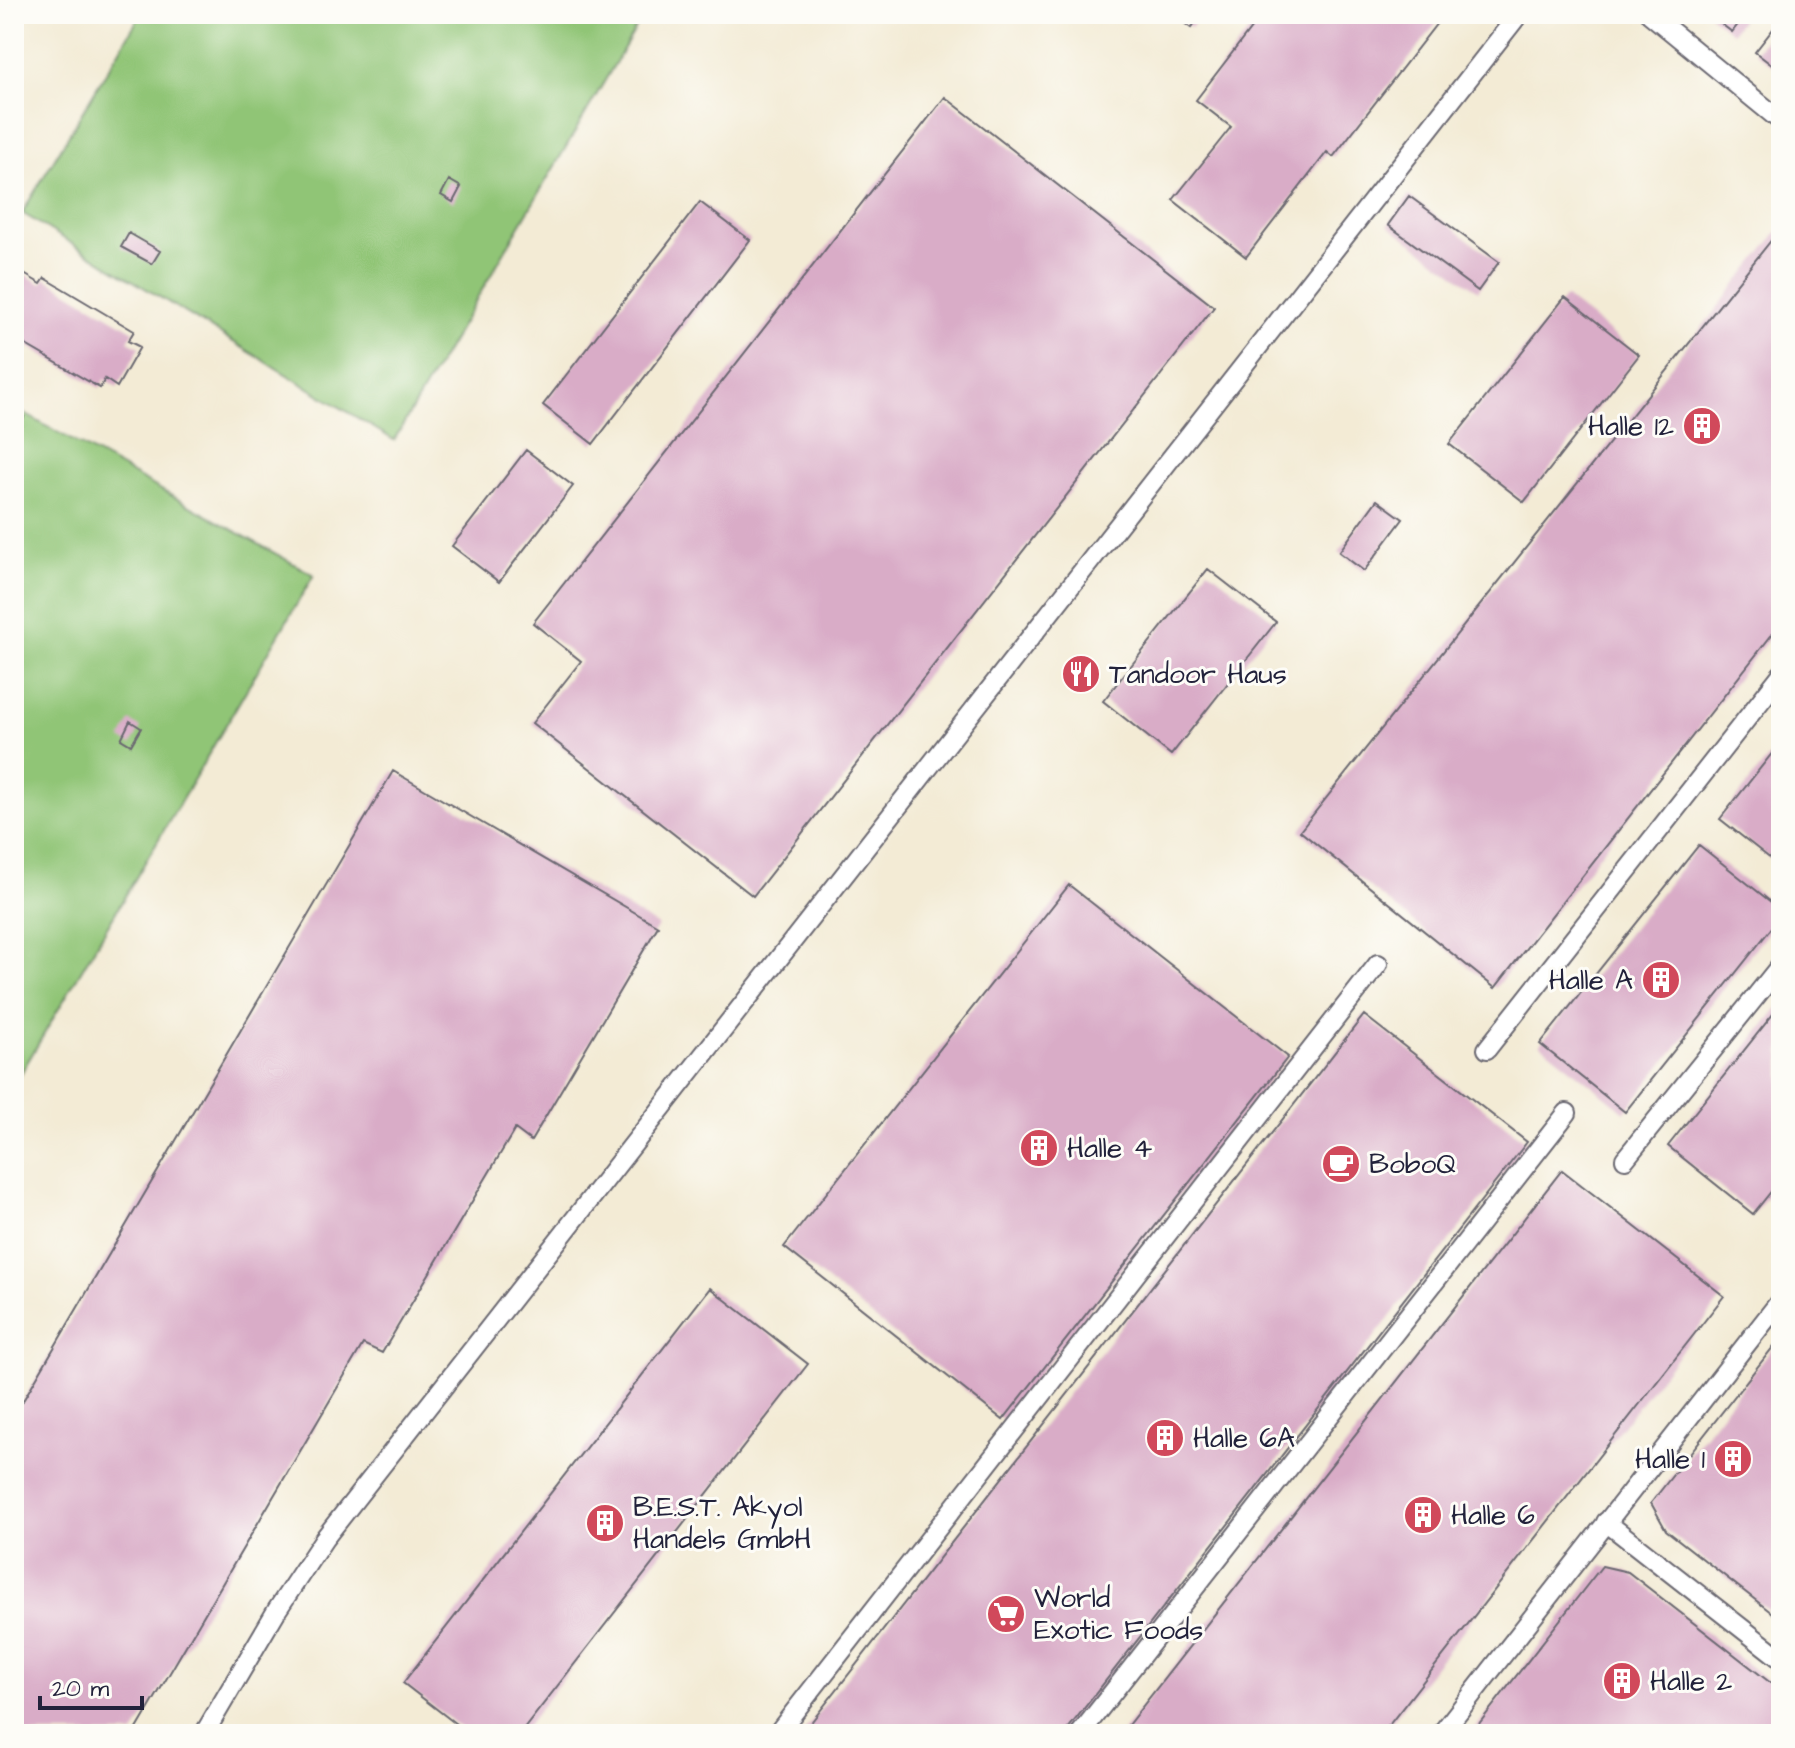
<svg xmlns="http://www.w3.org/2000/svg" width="1795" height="1748" font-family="'Architects Daughter',sans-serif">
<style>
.green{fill:#90c576;stroke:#597458;stroke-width:2}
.building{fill:#d9acc7}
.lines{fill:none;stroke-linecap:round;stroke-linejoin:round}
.service-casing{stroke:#6b6871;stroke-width:22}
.service{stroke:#fff;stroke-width:18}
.labels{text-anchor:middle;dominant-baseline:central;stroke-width:6;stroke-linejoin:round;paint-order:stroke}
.poi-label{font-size:28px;fill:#22223b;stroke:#fdfcf7;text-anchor:start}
</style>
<rect width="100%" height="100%" fill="#fdfcf7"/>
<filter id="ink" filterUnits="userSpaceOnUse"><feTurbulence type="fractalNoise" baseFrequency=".0125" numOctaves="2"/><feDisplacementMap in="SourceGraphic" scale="16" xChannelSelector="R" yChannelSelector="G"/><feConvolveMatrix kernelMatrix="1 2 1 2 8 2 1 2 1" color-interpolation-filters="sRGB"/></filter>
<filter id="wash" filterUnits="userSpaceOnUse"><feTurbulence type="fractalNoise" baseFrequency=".006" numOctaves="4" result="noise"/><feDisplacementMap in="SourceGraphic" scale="32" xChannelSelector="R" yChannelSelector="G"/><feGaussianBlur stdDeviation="1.8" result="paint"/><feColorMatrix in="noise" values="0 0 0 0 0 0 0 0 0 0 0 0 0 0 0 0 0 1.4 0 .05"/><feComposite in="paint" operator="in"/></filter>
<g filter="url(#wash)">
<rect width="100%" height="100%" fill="#f3ebd5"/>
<path class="green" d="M141,14H644L394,440L22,213Z
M14,408L314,575L14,1085Z"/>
<g id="blocks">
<path class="building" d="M1172,14H1202L1191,28Z
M1262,14H1444L1333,157L1327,152L1246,257L1173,200L1231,127L1196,100Z
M1708,14H1746L1732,32Z
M1781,19V72L1755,52Z
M945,97L1214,307L753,896L532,723L581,661L533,623Z
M449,180L461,187L453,202L441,195Z
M1409,196L1499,262L1478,291L1388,225Z
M700,202L750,240L593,444L543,405Z
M1781,228V623L1495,988L1300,831Z
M129,233L160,251L152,264L121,247Z
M19,271L41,284L45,278L134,331L128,341L140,347L117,387L105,379L100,388L14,338V279Z
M1565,297L1639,355L1524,502L1449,444Z
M14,411L24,417L17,429L14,428Z
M526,450L573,486L499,582L452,546Z
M1377,500L1403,519L1364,571L1339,552Z
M1208,569L1276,622L1171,755L1103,701Z
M130,721L141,728L131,745L121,739Z
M1781,742V867L1720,819Z
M393,771L658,926L531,1141L515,1129L382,1353L363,1344L134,1734H14V1416Z
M1699,845L1781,910V916L1625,1112L1540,1044Z
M1069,885L1288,1057L1003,1420L784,1247Z
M1781,1004V1179L1753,1214L1668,1146Z
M1364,1015L1527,1142L1064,1734H802Z
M1562,1170L1724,1296L1382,1734H1121Z
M710,1288L808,1364L520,1734H469L403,1683Z
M1781,1337V1620L1666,1530L1651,1503Z
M1602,1566L1628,1572L1781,1691V1734H1471Z"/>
</g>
</g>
<g filter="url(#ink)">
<use href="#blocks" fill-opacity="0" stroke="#6b6871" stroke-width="2"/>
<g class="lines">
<defs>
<path id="service" d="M1650,14L1781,121
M1487,1049L1781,675
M1625,1159L1781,965
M1606,1522L1781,1659
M204,1734L277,1610L324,1539L1519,14
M777,1734L1378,964
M1080,1734L1567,1113
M1441,1734L1781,1300"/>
</defs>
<use href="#service" class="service-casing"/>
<use href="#service" class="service"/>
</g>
</g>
<defs>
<symbol id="building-disc" viewBox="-11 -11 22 22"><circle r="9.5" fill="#d1495b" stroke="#fdfcf7"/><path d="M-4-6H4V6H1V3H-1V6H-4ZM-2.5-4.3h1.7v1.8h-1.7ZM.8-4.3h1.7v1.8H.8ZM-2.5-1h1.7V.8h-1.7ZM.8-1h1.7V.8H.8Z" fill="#fff"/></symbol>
<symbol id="restaurant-disc" viewBox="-11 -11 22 22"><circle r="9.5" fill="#d1495b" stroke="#fdfcf7"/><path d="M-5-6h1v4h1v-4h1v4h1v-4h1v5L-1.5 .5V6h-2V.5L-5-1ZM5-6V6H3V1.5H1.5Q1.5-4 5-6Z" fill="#fff"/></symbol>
<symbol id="cafe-disc" viewBox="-11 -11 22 22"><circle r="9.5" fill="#d1495b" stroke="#fdfcf7"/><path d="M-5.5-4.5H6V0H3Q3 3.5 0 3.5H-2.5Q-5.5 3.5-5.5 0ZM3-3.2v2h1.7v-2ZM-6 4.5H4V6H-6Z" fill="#fff"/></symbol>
<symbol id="supermarket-disc" viewBox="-11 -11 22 22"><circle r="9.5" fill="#d1495b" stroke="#fdfcf7"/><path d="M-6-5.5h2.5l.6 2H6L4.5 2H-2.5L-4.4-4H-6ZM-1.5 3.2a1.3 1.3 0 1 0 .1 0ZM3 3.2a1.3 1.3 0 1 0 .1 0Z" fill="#fff"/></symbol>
</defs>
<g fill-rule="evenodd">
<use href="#building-disc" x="1680" y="404" width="44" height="44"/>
<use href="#restaurant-disc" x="1059" y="652" width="44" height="44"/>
<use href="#building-disc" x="1639" y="958" width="44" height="44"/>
<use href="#building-disc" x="1017" y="1126" width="44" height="44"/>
<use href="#cafe-disc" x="1319" y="1142" width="44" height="44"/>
<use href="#building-disc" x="1143" y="1416" width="44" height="44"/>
<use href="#building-disc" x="1711" y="1437" width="44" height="44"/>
<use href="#building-disc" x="1401" y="1493" width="44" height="44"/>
<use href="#building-disc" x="583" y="1501" width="44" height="44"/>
<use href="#supermarket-disc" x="984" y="1592" width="44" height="44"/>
<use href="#building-disc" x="1600" y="1659" width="44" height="44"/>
</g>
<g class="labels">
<g class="poi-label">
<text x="1674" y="426" text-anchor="end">Halle 12</text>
<text x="1109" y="674">Tandoor Haus</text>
<text x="1633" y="980" text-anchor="end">Halle A</text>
<text x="1067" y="1148">Halle 4</text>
<text x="1369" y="1164">BoboQ</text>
<text x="1193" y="1438">Halle 6A</text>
<text x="1705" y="1459" text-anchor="end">Halle 1</text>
<text x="633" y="1507">B.E.S.T. Akyol<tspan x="633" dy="32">Handels GmbH</tspan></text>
<text x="1451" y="1515">Halle 6</text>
<text x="1034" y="1598">World<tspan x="1034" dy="32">Exotic Foods</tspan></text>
<text x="1650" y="1681">Halle 2</text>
</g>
</g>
<rect width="1795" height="1748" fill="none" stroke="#fdfcf7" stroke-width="48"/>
<path d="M40 1696v12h102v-12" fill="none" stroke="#22223b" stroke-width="4"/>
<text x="52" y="1696" font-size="24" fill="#22223b" stroke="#fdfcf7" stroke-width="6" paint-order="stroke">20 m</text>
</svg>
